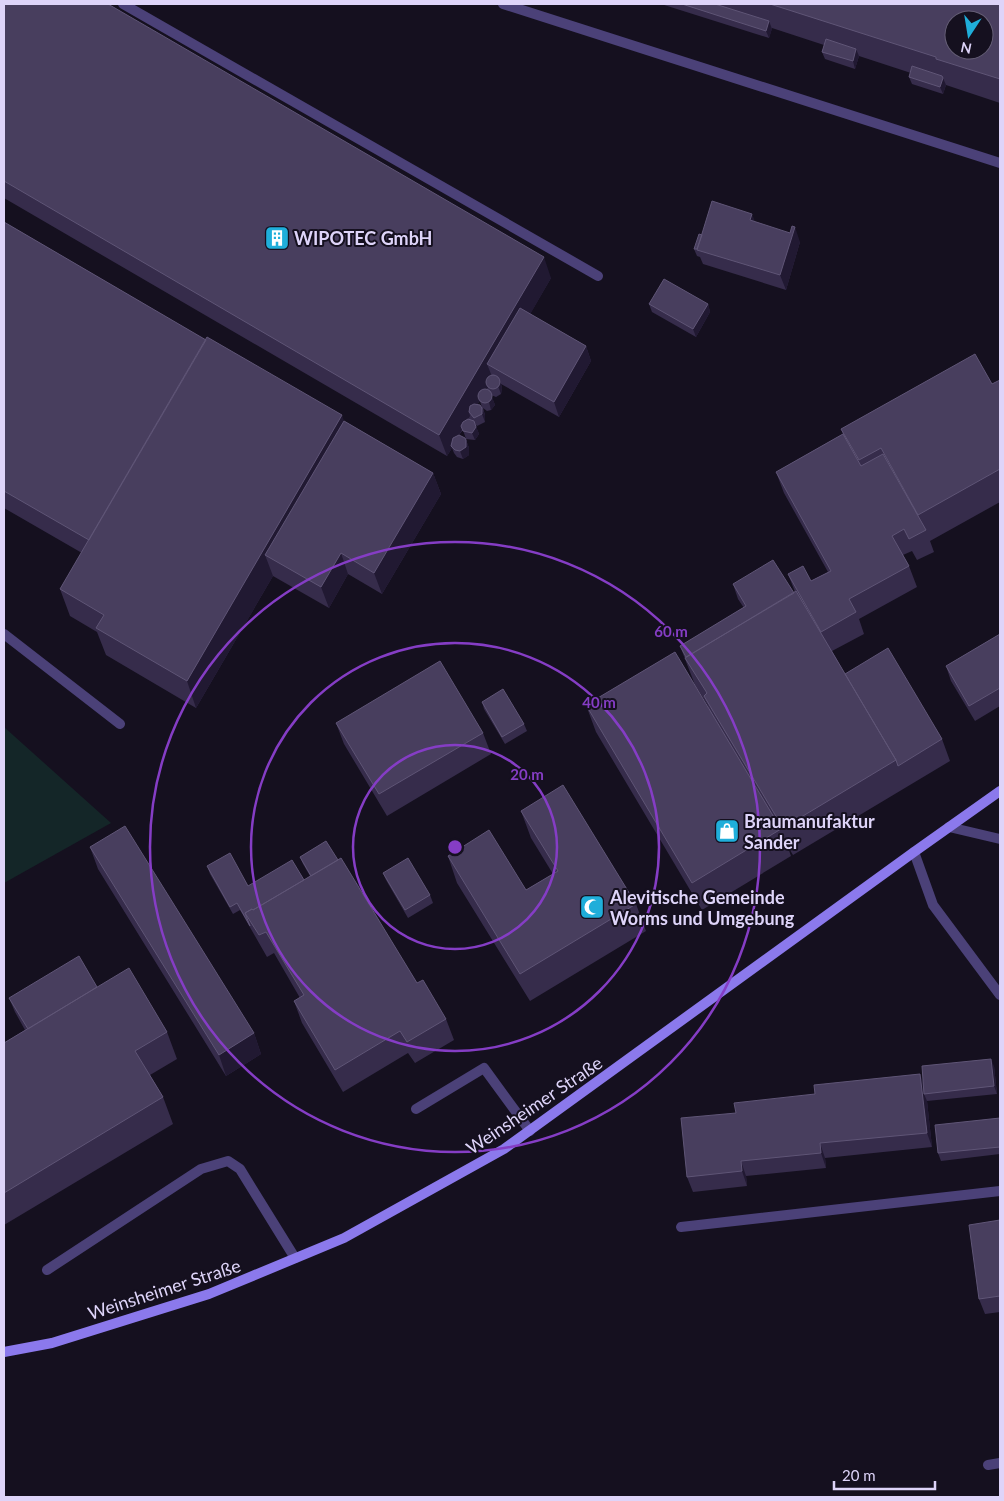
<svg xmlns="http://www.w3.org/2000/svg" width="1004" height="1501" font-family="Lato,sans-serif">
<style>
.green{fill:#142628}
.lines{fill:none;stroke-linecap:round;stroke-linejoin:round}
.service{stroke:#4b4178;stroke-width:10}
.minor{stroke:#4b4178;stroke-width:10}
.secondary{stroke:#8b79ec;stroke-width:10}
.wall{fill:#362c4b;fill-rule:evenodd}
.shaded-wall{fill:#211932}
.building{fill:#483e5e;stroke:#5f5576;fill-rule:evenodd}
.ring{fill:none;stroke:#853dc5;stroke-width:2.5}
.labels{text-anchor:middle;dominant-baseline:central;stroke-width:4;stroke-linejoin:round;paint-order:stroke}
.poi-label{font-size:18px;font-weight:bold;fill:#ded4f9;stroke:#15101f;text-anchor:start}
.street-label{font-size:18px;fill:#ded4f9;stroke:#15101f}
.centre{fill:#853dc5;stroke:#15101f;stroke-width:2.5}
.ring-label{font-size:15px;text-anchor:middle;font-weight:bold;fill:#853dc5;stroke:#15101f;stroke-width:4;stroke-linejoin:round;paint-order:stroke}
</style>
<rect width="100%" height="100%" fill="#15101f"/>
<path class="green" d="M4,727L111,823L4,883Z"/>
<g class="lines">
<path class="service" d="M123,4L598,276
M503,4L1000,163
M4,634L120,724
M949,827L1000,839
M416,1109L484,1068L530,1131
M681,1227L1000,1191
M47,1270L201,1169L228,1161L240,1169L295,1258
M988,1465L1000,1463"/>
<path class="minor" d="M914,852L933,905L1000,995"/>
<path class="secondary" d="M4,1352L52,1343L209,1294L344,1238L504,1149L914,852L1000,791"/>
</g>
<path class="wall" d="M4,4L551,278L530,314L586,346L591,361L559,417L501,384L502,388L501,394L496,397L491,395L495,405L491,410L487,411L483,408L485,415V422L477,426L475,424L479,434L475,440L466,439L463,430L459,435L466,440L469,448V455L463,459L457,457L454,453L452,448L447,456L4,198ZM480,401L482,408L477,404Z
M661,4H1000V103L946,85L943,94L912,84L909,77L911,73L859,56L855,69L825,59L822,52L824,45L772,28L769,38Z
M4,222L433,473L441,494L382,594L348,574L329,608L273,576L196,708L106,655L97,632L70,616L60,589L82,553L4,508Z
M755,222L800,242L786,290L703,264L700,257L697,256L694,249L702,235Z
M649,304H708L710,312L696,337L652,312Z
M1000,380V502L930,541L934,552L917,560L912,551L903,555L909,566L917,587L859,619L864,634L832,651L845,674L942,739L950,761L793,855L787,845L791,856L702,910L596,732L586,705L709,709L707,704L695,685L680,646L744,608L738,599L733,584L794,593L795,592L788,574L811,581L828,572L784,493L776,472L843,434L841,429L992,384Z
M1000,634V706L975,721L951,681L946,666Z
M482,702L524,724L527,731L505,744L484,709Z
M336,723L483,733L491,754L387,816L344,744Z
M521,811L636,904L646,931L530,1001L457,883L448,856L526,890L553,874L531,838Z
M90,847L254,1033L261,1054L226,1076L98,869Z
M300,857L338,860L417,983L446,1019L454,1040L415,1063L408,1053L343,1092L302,1023L294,1001L300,998L274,953L267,957L240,910L233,914L210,874L207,866L248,886L304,880L310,876L303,864Z
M383,873L430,895L433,903L408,918L386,880Z
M97,987L167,1032L177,1059L150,1075L163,1097L173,1124L4,1225V1043L25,1030L15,1012L9,998Z
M994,1066L997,1094L927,1101L932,1147L825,1158L826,1168L746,1176L747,1186L693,1192L687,1177L736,1113L815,1094L923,1082Z
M1000,1118V1154L941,1161L938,1153Z
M1000,1220V1312L985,1314L979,1299Z"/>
<path class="shaded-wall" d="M769,21L772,29L769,38L766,31Z
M856,49L859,56L855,69L853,61Z
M943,78L946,85L943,94L940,87Z
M752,214L758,229L750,220Z
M795,227L800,242L786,290L780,275Z
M544,257L551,278L498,370L487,364L493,379L471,415L469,412L470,416L452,447L451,446L452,448L447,456L439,435Z
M708,304L710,312L696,337L693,329Z
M586,346L591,361L559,417L554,402Z
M500,380L502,388L501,394L498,386Z
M492,397L495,405L491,410L489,402Z
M482,408L485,415V422L482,414Z
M342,415L351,442L265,555L273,576L196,708L187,681Z
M474,421L479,434L475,440L472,433Z
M466,440L469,448V455L463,459L460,451Z
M433,473L441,494L382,594L374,573Z
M341,553L348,574L329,608L321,587Z
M254,1033L261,1054L226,1076L219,1055Z
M991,1059L994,1066L997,1094L994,1086Z
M920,1074L926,1089L924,1094L927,1101L932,1147L927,1133Z
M820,1143L825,1158L826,1168L821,1153Z
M741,1161L746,1176L747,1186L742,1171Z"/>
<path class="building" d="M4,4H108L544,257L439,435L4,181Z
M682,4H715L769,21L766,31Z
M770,4H1000V79L936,59V57ZM954,20H984V50H954Z
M826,39L856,49L853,61L822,52Z
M912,66L942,76L943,78L940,87L909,77Z
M712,201L752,214L750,220L790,233L792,226L795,227L780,275L697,250Z
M4,222L206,340L89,540L4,491Z
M699,234L702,235L697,249H694Z
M664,279L708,304L693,329L649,304Z
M520,308L586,346L554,402L487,364Z
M207,337L342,415L187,681L96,628L104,615L60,589Z
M975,354L992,384L1000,380V469L918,515L881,448L859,460L841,429Z
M486 382a7 7 0 1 1 14 0a7 7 0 1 1-14 0Z
M478 396a7 7 0 1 1 14 0a7 7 0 1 1-14 0Z
M474,404L480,405L482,408V414L474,418L469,412L470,406Z
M468,419L474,421L476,427L472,433L463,431L461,426L463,422Z
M344,421L433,473L374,573L341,553L321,587L265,555Z
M843,434L861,466L883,454L926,530L909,539L904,529L892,536L909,566L849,599L856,612L821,632L788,574L803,566L811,581L831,571L776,472Z
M459,435L465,438L466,440V447L460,451L455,450L451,446L453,438Z
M773,560L794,593L686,657L680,646L746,606L733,584Z
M796,591L896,760L783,828L704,696L707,693L685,658Z
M1000,634V688L969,706L946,666Z
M888,648L942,739L898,766L896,760L845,674Z
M675,652L781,829L692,883L586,705Z
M440,661L483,733L379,794L336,723Z
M503,689L524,724L502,737L482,702Z
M563,785L636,904L520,974L448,856L489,830L526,890L558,871L521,811Z
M125,826L254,1033L219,1055L90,847Z
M326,841L338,860L311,876L300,857Z
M230,853L248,886L292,860L304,880L253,910L252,909L245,913L250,926L237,903L230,907L207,866Z
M341,858L417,983L423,980L446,1019L407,1042L400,1031L335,1070L294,1001L304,995L266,932L259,935L245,913L252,909L253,910Z
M408,858L430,895L405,910L383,873Z
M79,956L97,987L28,1029L9,998Z
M129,968L167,1032L135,1051L163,1097L4,1193V1043Z
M991,1059L994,1086L924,1094L922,1066Z
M920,1074L927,1133L820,1143L821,1153L741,1161L742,1171L687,1177L681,1118L736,1113L734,1103L815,1094L814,1085Z
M1000,1118V1147L938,1153L935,1125Z
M1000,1220V1296L979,1299L969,1225Z"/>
<g class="ring">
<circle cx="455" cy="847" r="102"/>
<circle cx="455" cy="847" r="204"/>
<circle cx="455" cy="847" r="305"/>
</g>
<defs>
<symbol id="building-square" viewBox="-11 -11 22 22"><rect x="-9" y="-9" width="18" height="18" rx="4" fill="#1faeda" stroke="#15101f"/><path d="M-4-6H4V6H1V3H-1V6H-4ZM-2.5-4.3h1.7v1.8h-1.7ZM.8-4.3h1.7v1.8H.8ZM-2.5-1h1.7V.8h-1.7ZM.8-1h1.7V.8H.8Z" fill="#fff"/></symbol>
<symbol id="shop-square" viewBox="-11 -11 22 22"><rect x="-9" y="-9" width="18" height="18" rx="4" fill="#1faeda" stroke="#15101f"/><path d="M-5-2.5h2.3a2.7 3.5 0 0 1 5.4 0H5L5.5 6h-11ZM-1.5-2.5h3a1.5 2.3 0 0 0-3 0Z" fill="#fff"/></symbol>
<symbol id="mosque-square" viewBox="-11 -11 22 22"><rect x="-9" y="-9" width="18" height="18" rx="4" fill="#1faeda" stroke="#15101f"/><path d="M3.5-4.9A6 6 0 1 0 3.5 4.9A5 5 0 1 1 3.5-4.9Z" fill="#fff"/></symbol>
</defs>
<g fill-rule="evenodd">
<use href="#building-square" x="263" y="224" width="28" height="28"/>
<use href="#shop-square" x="713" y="817" width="28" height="28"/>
<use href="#mosque-square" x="578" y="893" width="28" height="28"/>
</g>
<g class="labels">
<g class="poi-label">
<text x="294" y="238">WIPOTEC GmbH</text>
<text x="744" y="821">Braumanufaktur<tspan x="744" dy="21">Sander</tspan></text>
<text x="610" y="897">Alevitische Gemeinde<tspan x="610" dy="21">Worms und Umgebung</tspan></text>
</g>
<g class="street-label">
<text transform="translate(534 1105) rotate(-34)">Weinsheimer Straße</text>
<text transform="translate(164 1289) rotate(-18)">Weinsheimer Straße</text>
</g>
</g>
<circle cx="455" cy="847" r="8" class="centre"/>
<g class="ring-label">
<text x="671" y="637">60 m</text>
<text x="599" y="708">40 m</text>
<text x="527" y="780">20 m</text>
</g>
<rect width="1004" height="1501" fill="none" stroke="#ded4f9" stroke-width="10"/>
<g transform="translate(969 35) rotate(192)"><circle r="24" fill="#15101f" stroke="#655e76"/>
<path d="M0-4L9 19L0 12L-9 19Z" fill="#1faeda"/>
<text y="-8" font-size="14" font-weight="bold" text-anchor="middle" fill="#ded4f9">N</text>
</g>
<path d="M834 1481v8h101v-8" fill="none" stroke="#ded4f9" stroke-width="2.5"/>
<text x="842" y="1481" font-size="15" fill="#ded4f9" stroke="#15101f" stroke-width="4" paint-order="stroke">20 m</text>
</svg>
